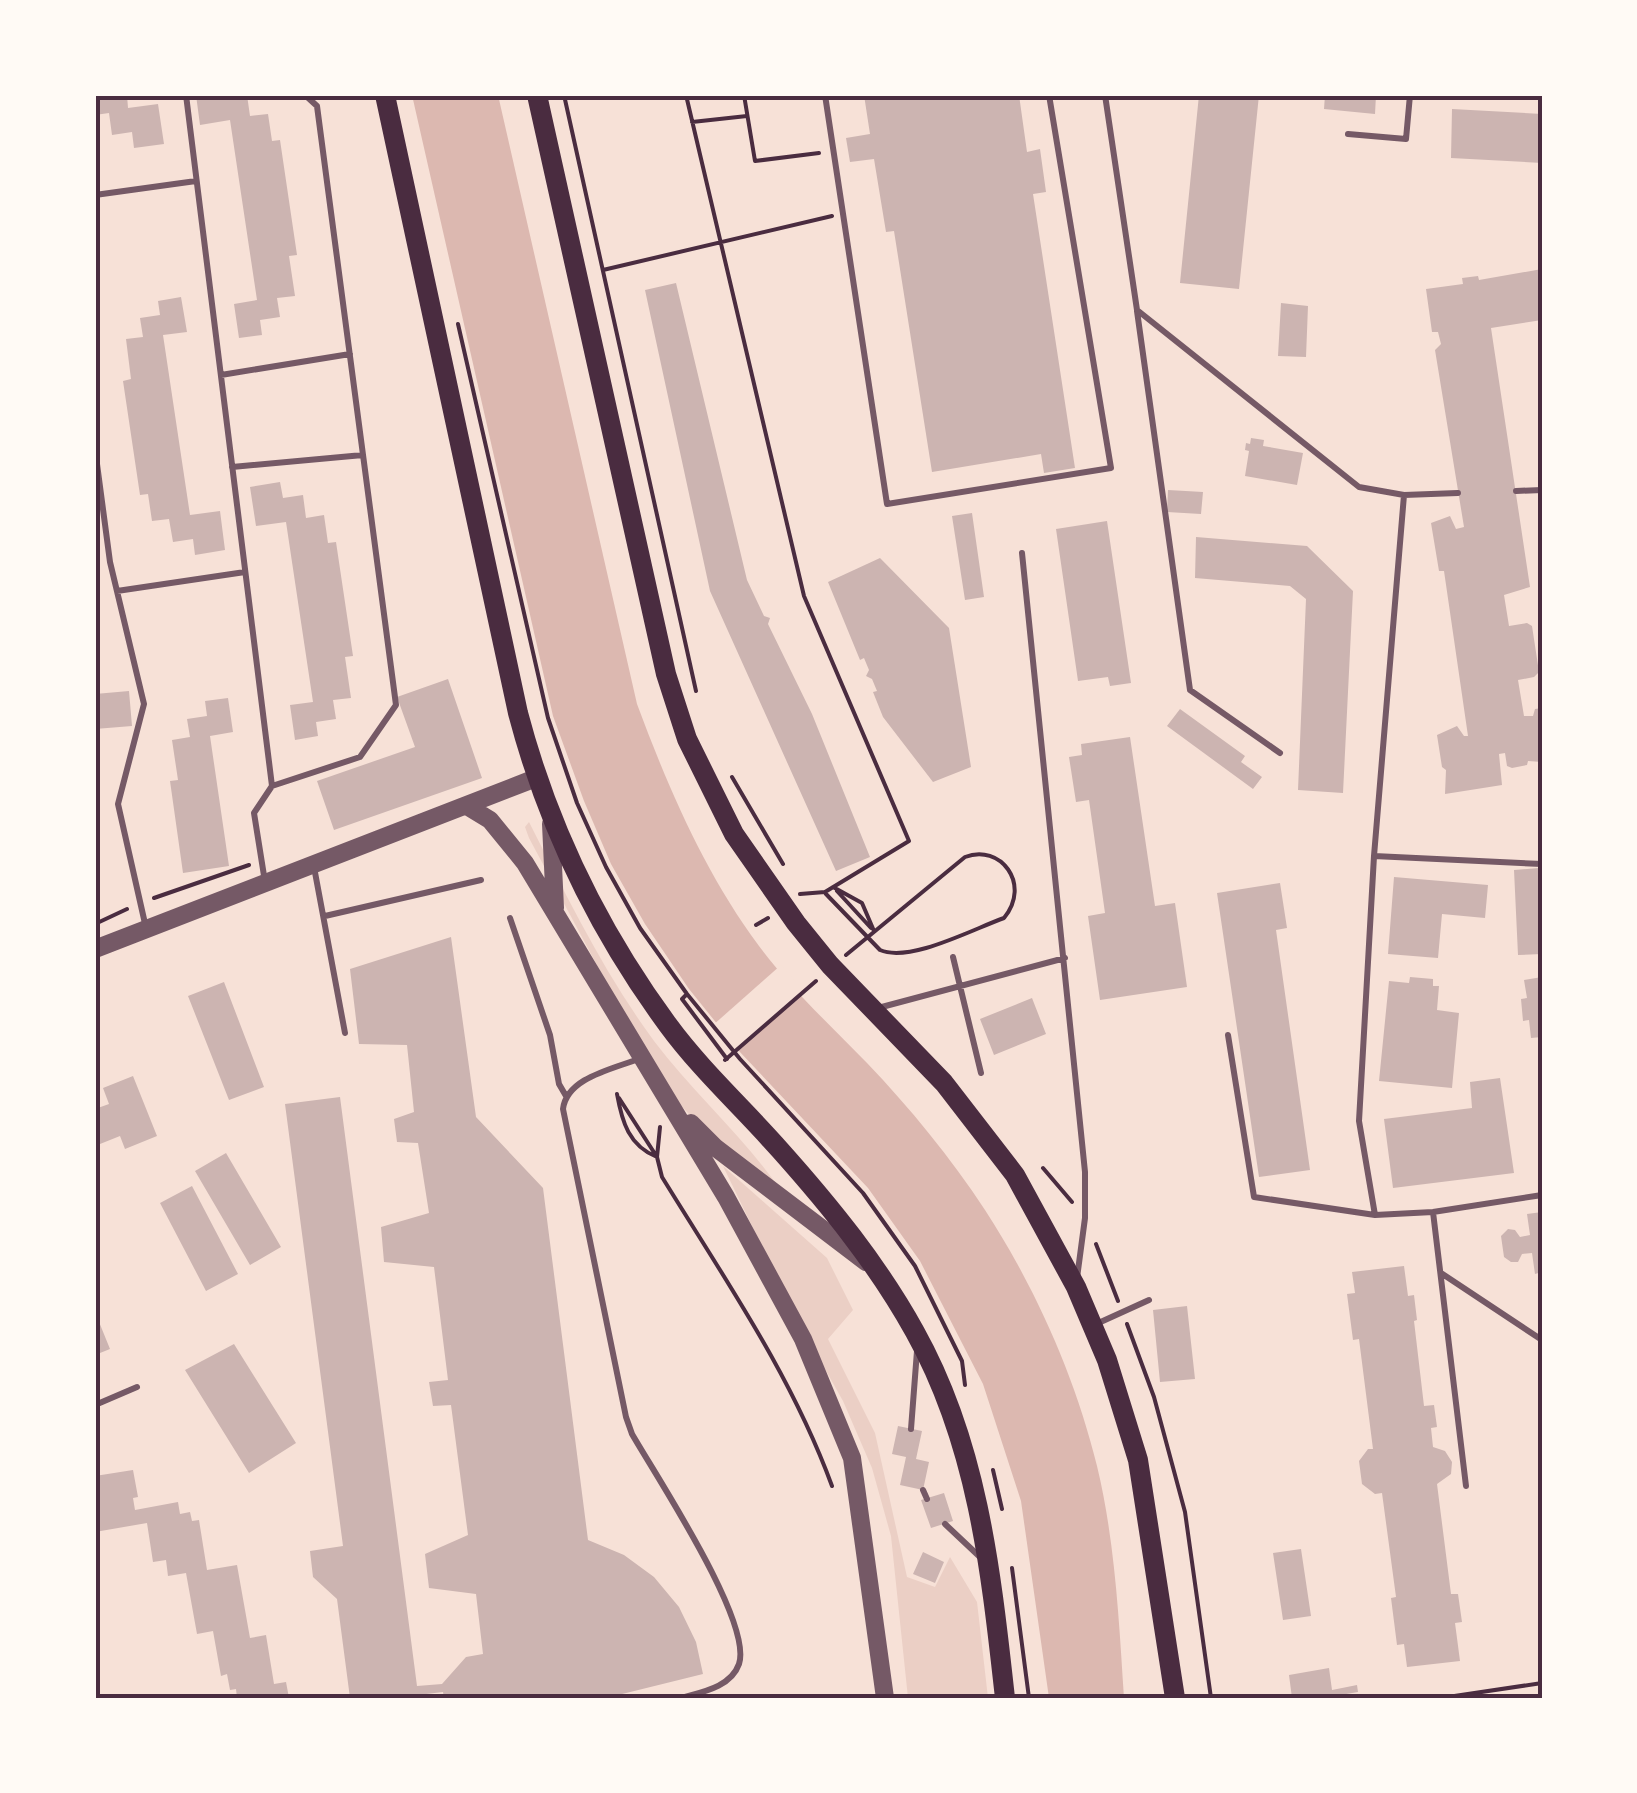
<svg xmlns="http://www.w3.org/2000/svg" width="1637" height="1793" font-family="Overpass,sans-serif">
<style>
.green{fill:#ebcfc5}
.water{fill:#dcb8b0}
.pier{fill:#f7e1d7}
.building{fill:#ccb4b1}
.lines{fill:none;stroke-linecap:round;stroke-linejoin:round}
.path{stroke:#4a2c40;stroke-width:4}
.service{stroke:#755966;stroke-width:6}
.tertiary{stroke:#755966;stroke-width:18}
.secondary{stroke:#4a2c40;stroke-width:20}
.neatline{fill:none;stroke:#4a2c40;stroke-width:4}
</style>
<rect width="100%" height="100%" fill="#f7e1d7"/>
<path class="green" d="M529,822C567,897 604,973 654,1041C694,1094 745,1138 782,1192L714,1141L660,1083L529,838L525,827Z
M723,1166L827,1258L853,1310L828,1339L875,1433L907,1577L935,1587L950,1557L977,1602L988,1698H908L891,1536L872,1468L843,1401L798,1321Z"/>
<path class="water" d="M412,95H498L637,704C669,790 705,873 759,946C791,989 830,1025 867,1063C910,1108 951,1158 985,1210C1035,1287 1075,1376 1097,1466C1115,1541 1119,1620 1124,1698H1049L1021,1501L983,1384L920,1261L868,1188L739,1051L689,989L645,924L611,864L584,801L553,716Z"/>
<path class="pier" d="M781,965L804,991L734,1053L712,1026Z"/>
<path class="building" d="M95,95H127L128,108L158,104L164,144L134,148L132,132L112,135L109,113L95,115Z
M196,95H247L250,116L268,114L272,141L280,140L297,255L289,256L295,296L277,298L280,317L260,320L262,335L239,338L234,304L257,300L230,120L200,125Z
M864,95H1019L1027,152L1040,149L1046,192L1033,194L1075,468L1044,473L1041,454L932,472L894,231L886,232L874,159L850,162L846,138L870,134Z
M1199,95H1259L1239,289L1180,283Z
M1325,95H1376L1375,114L1324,109Z
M1452,109L1542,114V163L1451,158Z
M1542,269V320L1491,328L1530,587L1504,595L1509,626L1527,623L1532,626L1539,672L1534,677L1518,680L1524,716H1533L1535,709L1542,708V762L1528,761L1527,765L1512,768L1507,766L1505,753L1499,754L1502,785L1445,794L1446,770L1442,767L1437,735L1457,726L1464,736H1468L1444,571H1439L1431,523L1450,516L1456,529L1464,527L1435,350L1441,344L1438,332H1432L1426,289L1463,284L1462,278L1478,276L1479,280Z
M676,283L747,580L764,616L770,618L768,624L812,714L870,857L836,871L710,591L645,290Z
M181,297L187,332L163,335L190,515L220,511L225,550L195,555L193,539L173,542L169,519L152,521L148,494L140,495L123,381L131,379L126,339L143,337L140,318L160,315L158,301Z
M1281,303L1308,306L1306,357L1278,356Z
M1251,438L1264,440L1263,446L1303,453L1297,485L1245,476L1249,451L1245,450L1246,443L1250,444Z
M280,482L283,498L303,495L306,518L324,515L328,543L336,542L353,656L345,657L351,698L333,700L336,719L316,722L318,736L295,740L290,705L313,702L286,522L256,526L250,487Z
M1168,490L1203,492L1201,514L1167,512Z
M972,513L984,597L965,600L952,516Z
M1107,521L1131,683L1110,686L1108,677L1078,681L1056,529Z
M1196,537L1307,546L1353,591L1343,793L1298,790L1306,599L1290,586L1195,578Z
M880,558L949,628L971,767L933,782L883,717L873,692L877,691L872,679L866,676L869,670L864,658L860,660L828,582Z
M448,679L482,778L334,830L317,781L415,747L397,697Z
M129,691L132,726L95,729V694Z
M228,698L233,732L210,736L229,866L183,873L170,781L178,780L172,740L190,737L187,719L207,716L205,701Z
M1180,709L1245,756L1241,762L1262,777L1253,789L1167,726Z
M1130,737L1155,906L1175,903L1187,987L1100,1000L1088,916L1105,913L1089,800L1076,802L1069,757L1082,755L1081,744Z
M1539,868L1542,954L1518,955L1514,870Z
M1394,877L1488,885L1485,918L1442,914L1438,958L1388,954Z
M1280,883L1287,928L1276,930L1310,1170L1259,1177L1217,893Z
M451,937L476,1117L543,1188L588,1540L624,1555L654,1577L679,1607L696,1642L703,1674L606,1698H444L443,1692L418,1695V1698H350L337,1599L313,1577L310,1551L343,1546L285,1104L340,1097L417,1686L442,1684L466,1657L483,1654L476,1594L429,1588L425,1554L468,1535L451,1405L433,1406L429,1382L448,1380L434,1267L384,1262L381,1227L429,1213L418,1143L397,1142L394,1119L414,1112L407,1045L359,1044L350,969Z
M1410,977L1433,979V986H1439L1437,1010L1459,1013L1452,1088L1379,1081L1389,981L1409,983Z
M1542,977V1037L1531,1038L1529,1020L1523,1021L1521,999L1527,998L1524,980Z
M224,982L264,1087L229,1100L188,996Z
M1032,998L1046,1034L994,1055L980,1019Z
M133,1076L157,1136L125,1149L120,1136L95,1146V1109L109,1104L103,1088Z
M1500,1078L1514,1173L1393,1188L1384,1119L1472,1108L1470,1082Z
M226,1153L281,1247L250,1265L195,1171Z
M192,1186L238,1274L206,1291L160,1203Z
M1542,1212V1272L1535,1274L1532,1253L1522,1254L1518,1262H1511L1504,1257L1501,1236L1508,1229L1515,1230L1520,1237L1530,1235L1527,1214Z
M1404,1266L1408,1296L1414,1295L1417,1320L1414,1321L1424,1406L1434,1405L1437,1427L1431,1428L1433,1447L1445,1451L1452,1462L1451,1474L1437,1484L1451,1594H1458L1462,1622L1455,1623L1460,1661L1407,1667L1404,1644L1397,1645L1391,1598L1396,1597L1382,1493L1375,1494L1362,1484L1359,1461L1368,1449H1373L1359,1339L1353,1340L1347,1294L1355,1293L1352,1272Z
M1187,1306L1195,1379L1160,1382L1153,1310Z
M95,1312L110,1349L95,1355Z
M234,1344L296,1443L249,1473L185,1370Z
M898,1426L922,1431L916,1459L929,1462L923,1490L900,1485L906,1457L892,1454Z
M133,1470L138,1497L133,1498L135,1510L178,1502L180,1514L190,1512L192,1521L199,1520L207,1570L237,1565L250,1638L266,1635L274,1684L286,1682L289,1698H237L236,1689L230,1690L227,1674L221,1676L213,1631L197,1634L186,1573L168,1576L166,1560L153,1562L147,1523L95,1532V1476Z
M944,1493L953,1521L931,1528L921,1500Z
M1301,1549L1311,1616L1283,1620L1273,1553Z
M923,1552L944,1562L935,1583L913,1574Z
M1329,1668L1332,1690L1357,1685L1358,1692L1323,1698H1292L1289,1675Z"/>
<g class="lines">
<path class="path" d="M564,95L696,691
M686,95L804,596L909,841L825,892L800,894
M744,95L755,161L819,153
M692,122L747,116
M603,270L832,216
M458,324L548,718L577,803L606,867L640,928L687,994L740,1059L863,1193L915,1266L962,1361L965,1385
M732,777L783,864
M833,887L862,903L874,931
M837,891L871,928
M826,894L880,950C910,963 973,929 1004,918C1032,884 1000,843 965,857L846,955
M154,898L249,865
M95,924L127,909
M756,925L768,918
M686,995L682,999L727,1059
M725,1060L816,981
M617,1094C622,1122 629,1146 657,1157
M619,1098L657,1157
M660,1127L657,1157L662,1177C724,1278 791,1374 832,1486
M1043,1168L1072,1202
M1096,1244L1118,1301
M1127,1324L1154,1397L1185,1512L1211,1698
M993,1470L1002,1509
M1012,1568L1029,1698
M1441,1698L1542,1683"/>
<path class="service" d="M186,95L272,786
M825,95L887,504L1111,468L1049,95
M1105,95L1137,310L1359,487L1404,495L1374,856L1359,1121L1375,1215L1433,1212L1542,1195
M1348,134L1406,139L1410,95
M95,195L196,181
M1137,311L1190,690L1280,753
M221,375L350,354
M95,449L110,562L144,704L118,804L146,928
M232,467L363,455
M1516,491L1542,490
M1404,495L1458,493
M1022,553L1085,1172V1218L1077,1278
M117,591L245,572
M1374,856L1542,864
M314,867L345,1033
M265,882L254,813L272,786L360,757L396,705L317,106L305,95
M325,916L481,880
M510,918L550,1035L559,1084L566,1096
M953,957L981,1073
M878,1008L1065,958
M1228,1035L1254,1197L1375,1215
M641,1058C614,1069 567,1077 563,1109L626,1417L632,1434C656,1476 753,1622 739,1664C731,1687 702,1692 681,1698
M1433,1212L1466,1486
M1441,1273L1542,1340
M1094,1325L1149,1300
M95,1405L137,1387
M911,1429L917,1351
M923,1490L927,1499
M945,1524L980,1557"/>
<path class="tertiary" d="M467,806L490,820L525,863L726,1197L803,1339L852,1458L885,1698
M551,824L555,908
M95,949L536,778
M691,1123L716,1148L866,1262"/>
<path class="secondary" d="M385,95L518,713C548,827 598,930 668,1025C701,1070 743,1108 780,1150C830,1206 878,1265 915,1332C978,1445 991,1572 1005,1698
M537,95L666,674L687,739L734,834L796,923L830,965L944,1083L1015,1175L1076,1287L1107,1360L1138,1460L1175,1698"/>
</g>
<rect width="1637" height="1793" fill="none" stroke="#fffaf5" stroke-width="195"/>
<rect x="98" y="98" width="1442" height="1598" class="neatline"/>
</svg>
